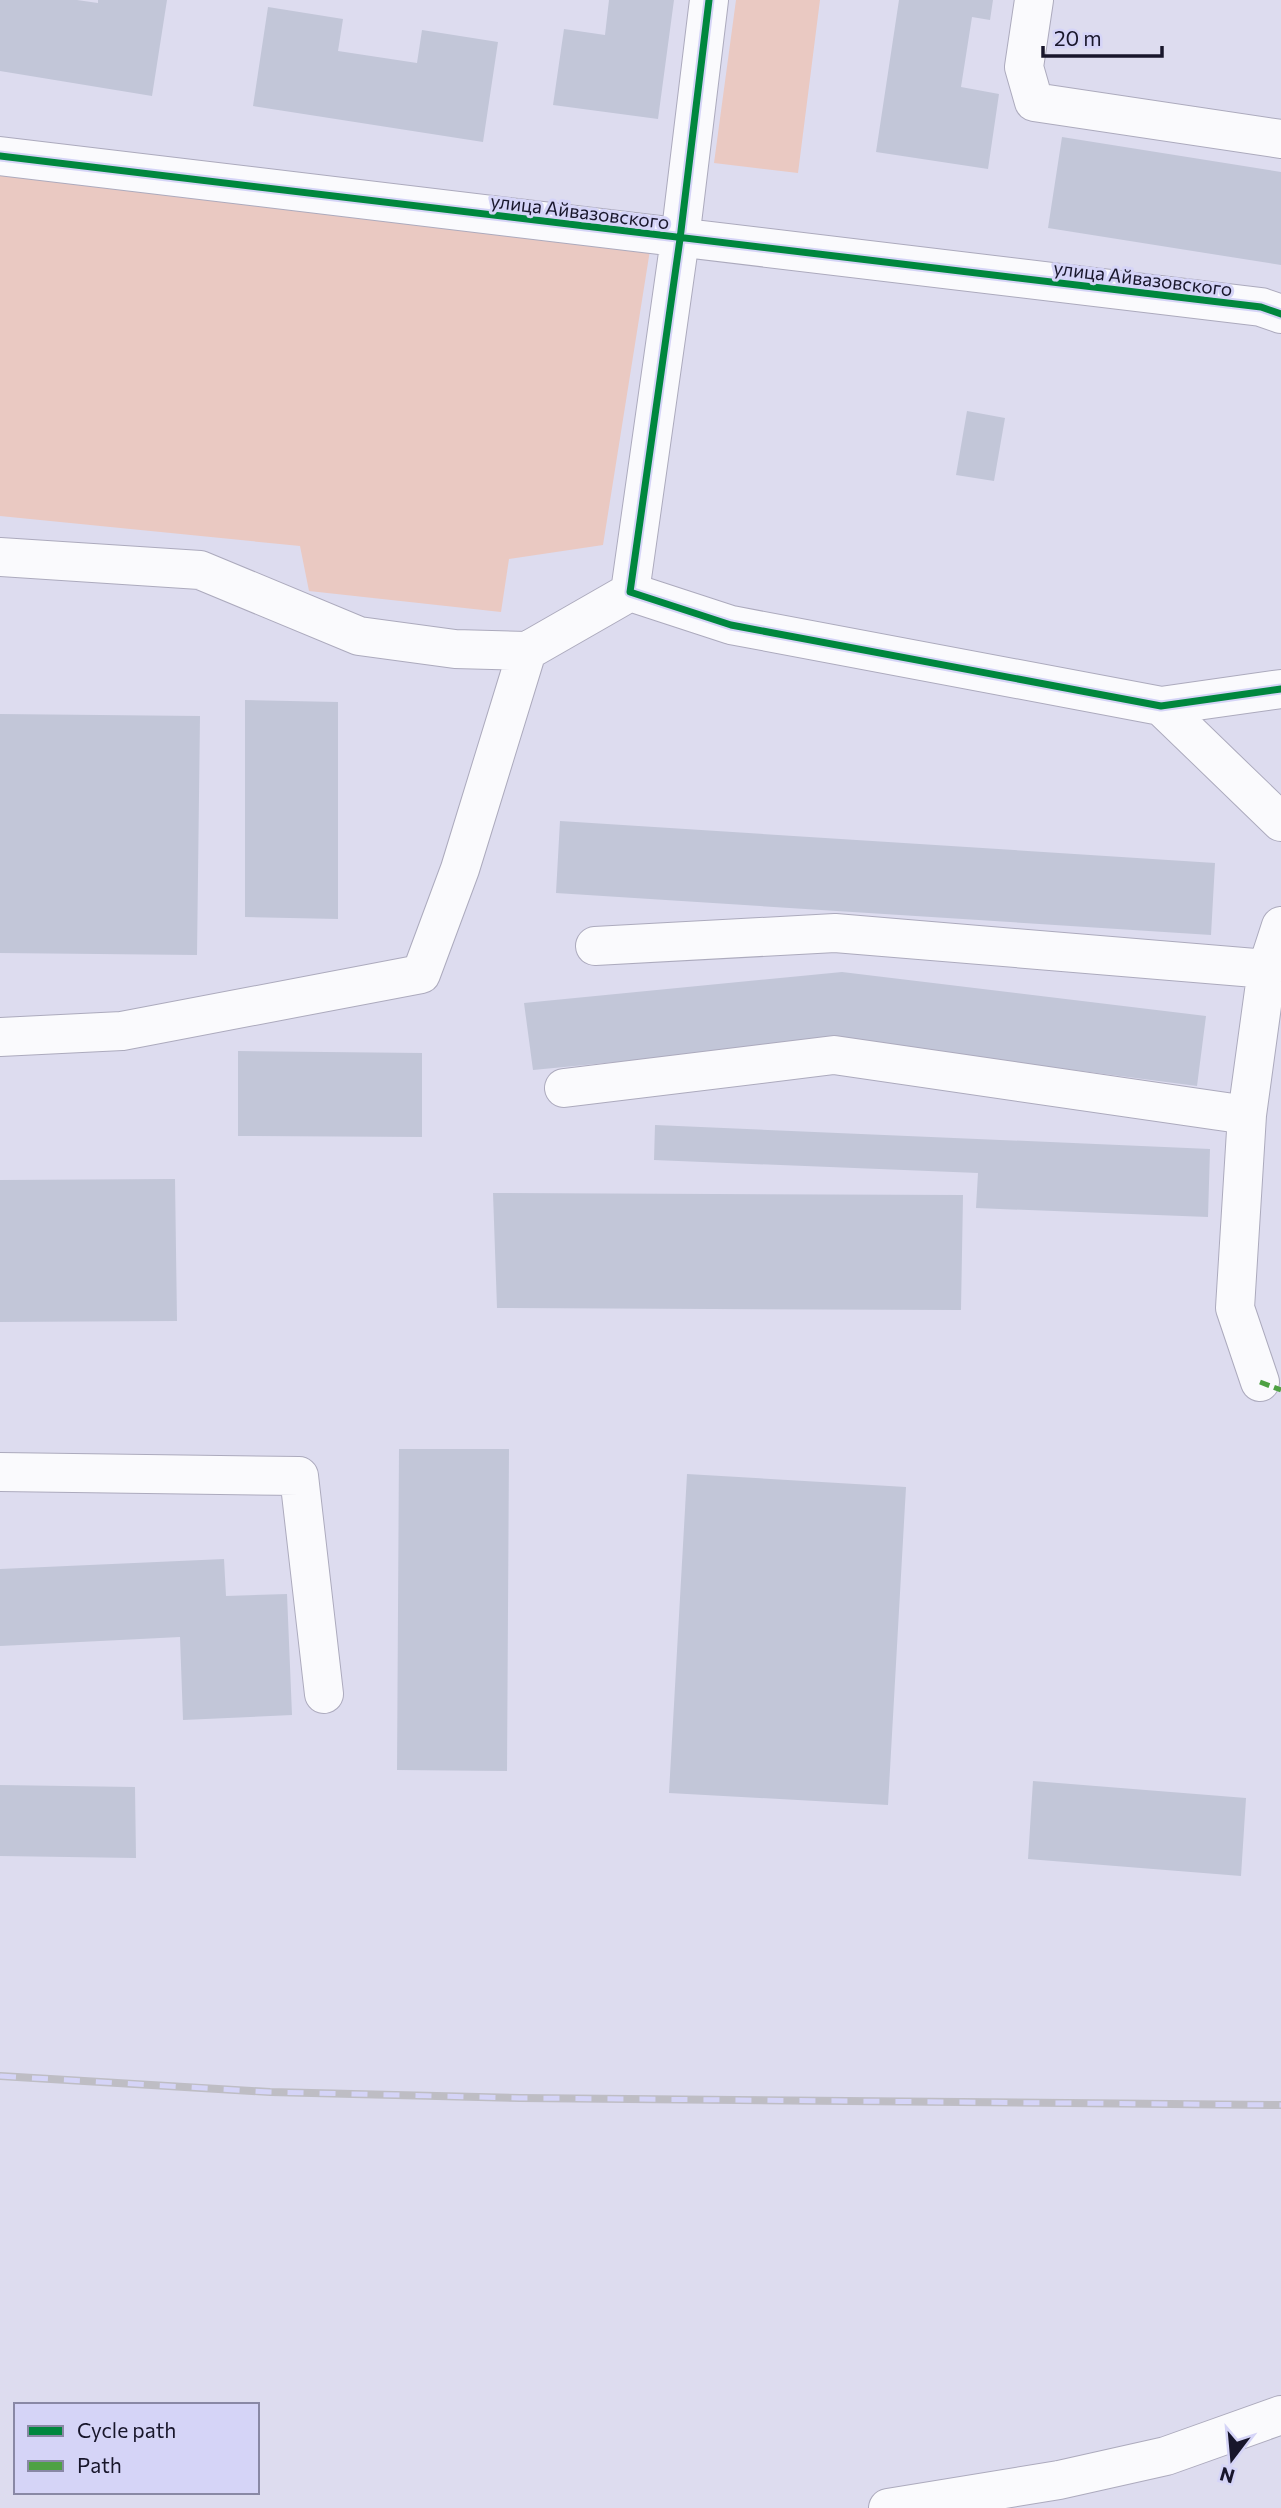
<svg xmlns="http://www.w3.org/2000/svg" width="1281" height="2508" font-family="Commissioner,sans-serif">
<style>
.green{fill:#eac9c2}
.building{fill:#c2c6d8}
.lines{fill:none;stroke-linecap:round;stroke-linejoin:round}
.minor-casing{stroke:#acaabd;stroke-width:40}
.major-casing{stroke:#acaabd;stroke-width:40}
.minor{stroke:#fafafd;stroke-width:38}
.major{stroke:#fafafd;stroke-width:38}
.rail-casing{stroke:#bebdc4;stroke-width:8}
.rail{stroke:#d5d4f7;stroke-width:5;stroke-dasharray:16;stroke-linecap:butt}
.quiet{stroke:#4ea143;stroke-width:5;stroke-dasharray:10 5;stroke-linecap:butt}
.cycleway-casing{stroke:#d5d4f7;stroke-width:11}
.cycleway{stroke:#00873e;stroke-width:7}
.labels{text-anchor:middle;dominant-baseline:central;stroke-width:6;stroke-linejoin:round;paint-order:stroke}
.street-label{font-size:19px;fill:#18162b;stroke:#d5d4f7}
</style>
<rect width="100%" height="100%" fill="#dddcef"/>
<path class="green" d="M736,0H820L798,173L714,163Z
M0,166L650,250L603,545L509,559L501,612L309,591L300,546L0,516Z"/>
<path class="building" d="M0,0H77L98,3V0H167L152,96L0,71Z
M609,0H674L658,119L553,105L564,29L605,35Z
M899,0H993L990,20L972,17L961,87L999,94L988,169L876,152Z
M268,7L343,19L338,51L417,63L422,30L498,42L483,142L253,106Z
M1062,137L1281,172V265L1048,228Z
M967,411L1005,418L994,481L956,475Z
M245,700L338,702V919L245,917Z
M0,714L200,716L197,955L0,953Z
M560,821L1215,863L1211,935L556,893Z
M842,972L1206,1016L1197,1086L844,1040L533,1070L524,1003Z
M238,1051L422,1053V1137L238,1136Z
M655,1125L1210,1149L1208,1217L976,1208L978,1173L654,1160Z
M175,1179L177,1321L0,1322V1180Z
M493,1193L963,1195L961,1310L497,1308Z
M399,1449H509L507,1771L397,1770Z
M687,1474L906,1487L888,1805L669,1793Z
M224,1559L226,1596L287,1594L292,1715L183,1720L180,1637L0,1646V1569Z
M1033,1781L1246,1798L1241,1876L1028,1859Z
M0,1785L135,1787L136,1858L0,1856Z"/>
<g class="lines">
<defs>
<path id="minor" d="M709,0L680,239L630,592L731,625L1161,706L1281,689
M1034,0L1024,67L1034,102L1281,139
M0,156L1261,307L1281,314
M0,557L200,570L359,636L455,649L527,651L630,592
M1161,706L1281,822
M595,946L835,933L1267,969
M0,1037L122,1031L421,974L460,869L527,651
M564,1088L834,1055L1247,1115
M1260,1382L1235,1308L1247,1115L1267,969L1281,926
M0,1472L299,1476L324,1694"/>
<path id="major" d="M888,2508L1059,2480L1166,2456L1281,2415"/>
</defs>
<use href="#minor" class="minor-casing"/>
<use href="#major" class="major-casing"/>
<use href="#minor" class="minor"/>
<use href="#major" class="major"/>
<defs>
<path id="rail" d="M0,2076L270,2092L520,2098L1281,2105"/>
</defs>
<use href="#rail" class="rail-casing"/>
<use href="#rail" class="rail"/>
<path class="quiet" d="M1260,1382L1281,1390"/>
<defs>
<path id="cycleway" d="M709,0L680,239L630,592L731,625L1161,706L1281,689
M0,156L1261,307L1281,314"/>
</defs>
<use href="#cycleway" class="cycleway-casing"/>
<use href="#cycleway" class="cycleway"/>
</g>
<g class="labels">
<g class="street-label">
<text transform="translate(580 211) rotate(7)">улица Айвазовского</text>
<text transform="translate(1143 278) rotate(7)">улица Айвазовского</text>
</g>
</g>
<rect x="14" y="2403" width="245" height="91" fill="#d5d4f7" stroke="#8988a5" stroke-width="2"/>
<rect x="28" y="2426" width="35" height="10" fill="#00873e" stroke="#8988a5" stroke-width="2"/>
<text x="77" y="2438" font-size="21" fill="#18162b">Cycle path</text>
<rect x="28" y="2461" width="35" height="10" fill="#4ea143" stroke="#8988a5" stroke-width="2"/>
<text x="77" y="2473" font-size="21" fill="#18162b">Path</text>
<g transform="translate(1232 2459) rotate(196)" stroke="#d5d4f7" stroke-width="5" paint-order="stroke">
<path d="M0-5L12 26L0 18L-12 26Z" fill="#18162b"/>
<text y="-10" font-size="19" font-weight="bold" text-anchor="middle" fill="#18162b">N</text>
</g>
<path d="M1043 46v10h119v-10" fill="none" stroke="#18162b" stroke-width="3.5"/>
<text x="1054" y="46" font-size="21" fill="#18162b" stroke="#d5d4f7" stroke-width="5" paint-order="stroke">20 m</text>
</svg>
